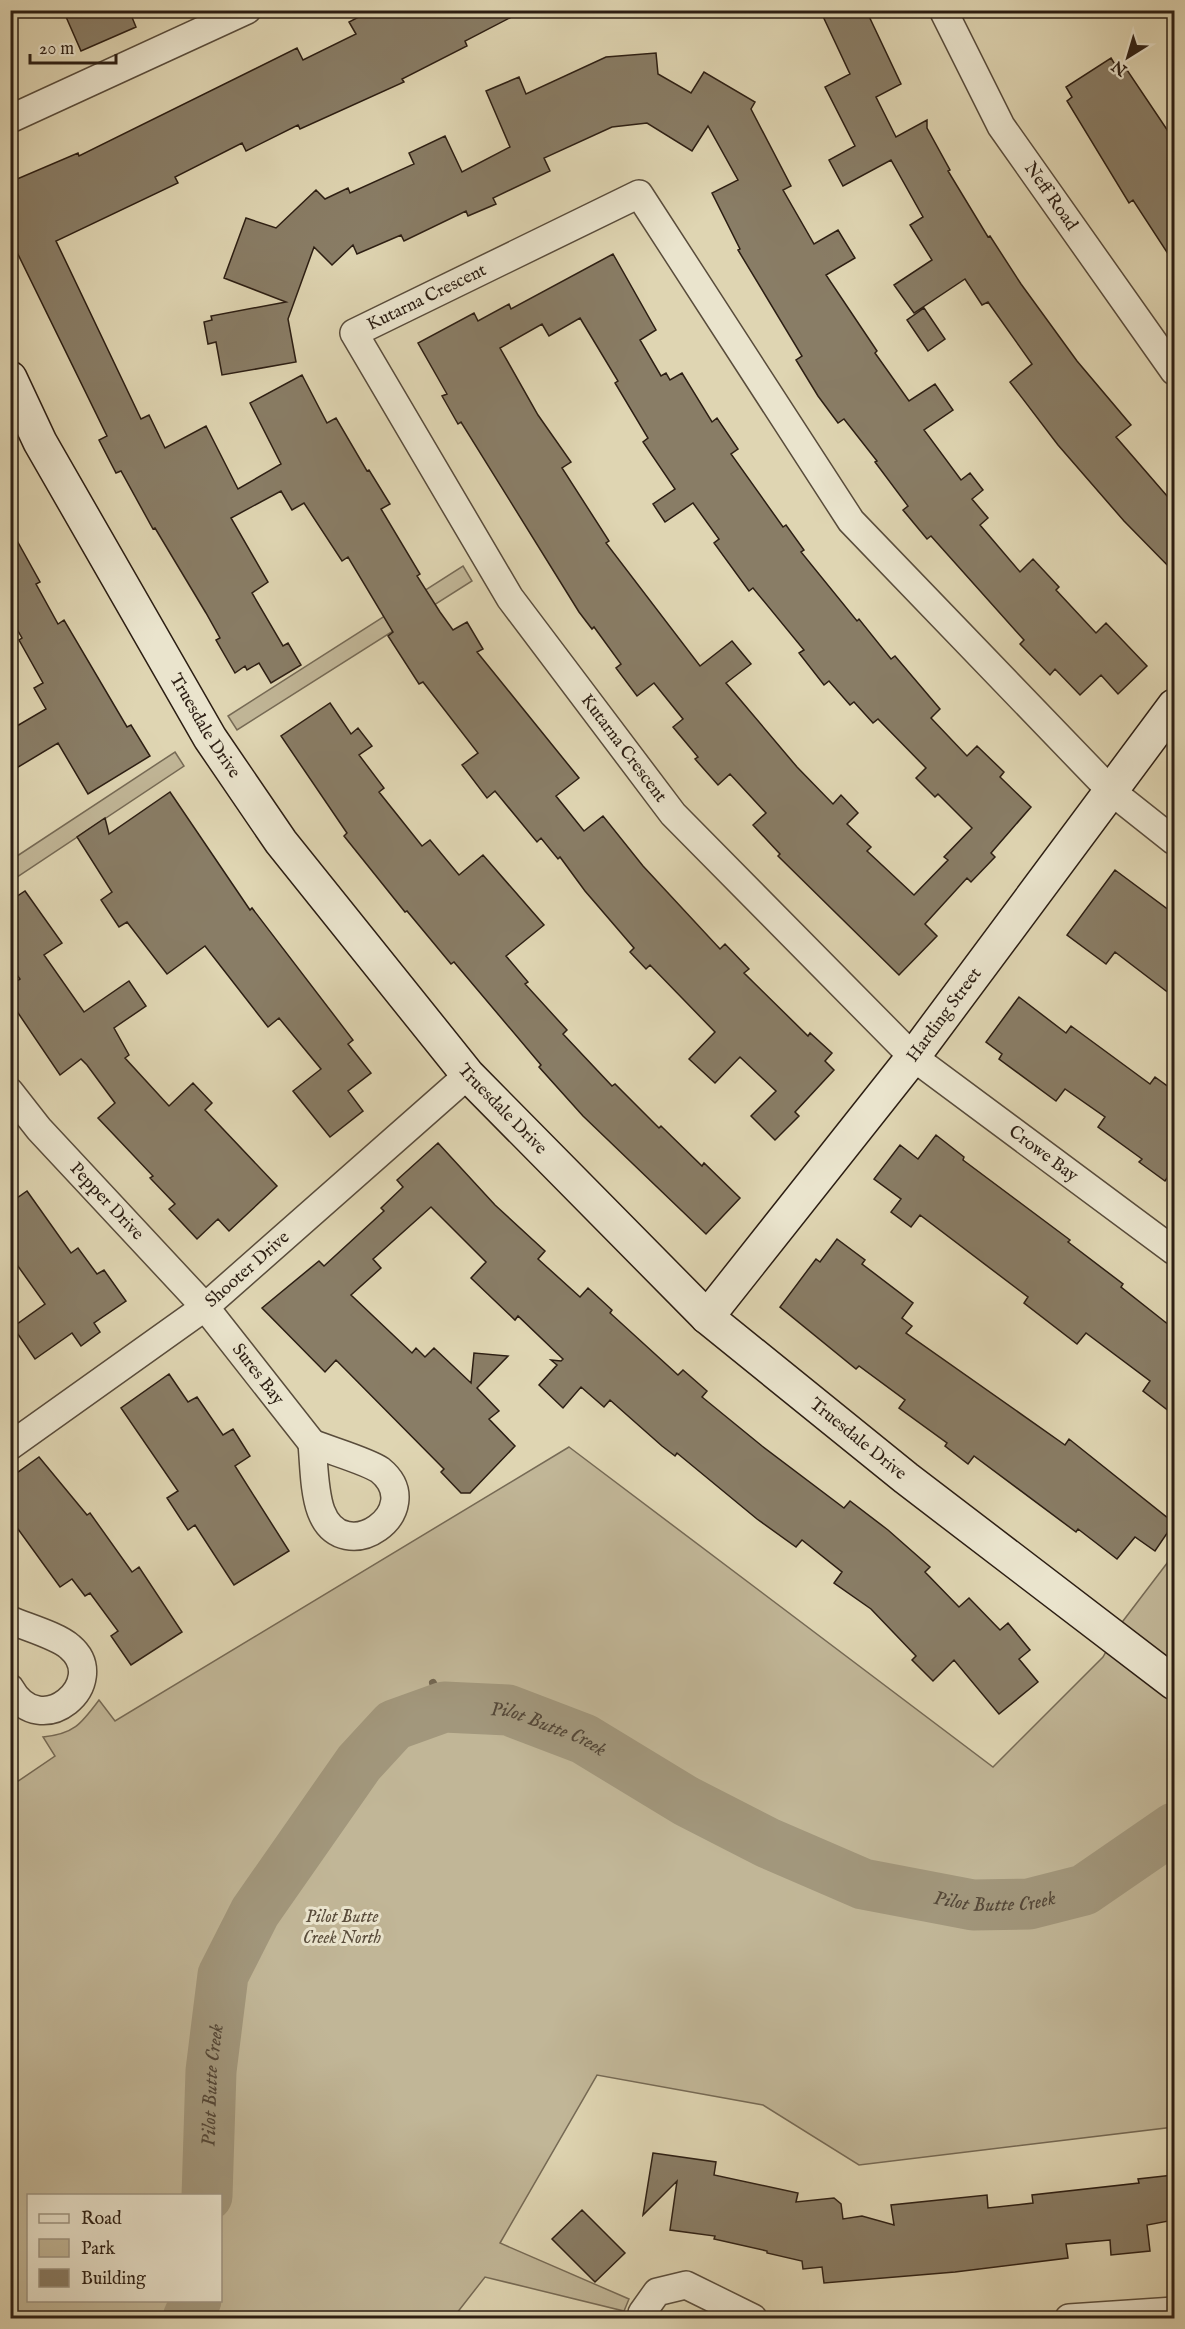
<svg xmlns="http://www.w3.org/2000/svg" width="1185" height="2329" font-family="'IM FELL English',serif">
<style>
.green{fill:#c1b697;stroke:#766a55;stroke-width:1.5;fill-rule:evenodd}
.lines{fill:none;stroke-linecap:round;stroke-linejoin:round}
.stream{stroke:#736752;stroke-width:8}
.river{stroke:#a2977c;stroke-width:51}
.building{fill:#897d66;stroke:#2c1e13;stroke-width:1.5;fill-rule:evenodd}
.street-casing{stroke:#594c3b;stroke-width:30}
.secondary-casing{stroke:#2c1e13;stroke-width:36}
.street{stroke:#eae4cd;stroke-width:27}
.secondary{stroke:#eae4cd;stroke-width:33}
.labels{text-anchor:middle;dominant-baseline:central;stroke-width:6;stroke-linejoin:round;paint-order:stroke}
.street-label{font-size:18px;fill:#2c1e13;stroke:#eae4cd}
.park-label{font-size:18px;font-style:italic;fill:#594c3b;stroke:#eae4cd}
.water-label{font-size:20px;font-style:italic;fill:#554838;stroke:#eae4cd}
</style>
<rect width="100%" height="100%" fill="#dfd5b2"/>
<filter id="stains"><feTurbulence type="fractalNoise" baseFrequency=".00333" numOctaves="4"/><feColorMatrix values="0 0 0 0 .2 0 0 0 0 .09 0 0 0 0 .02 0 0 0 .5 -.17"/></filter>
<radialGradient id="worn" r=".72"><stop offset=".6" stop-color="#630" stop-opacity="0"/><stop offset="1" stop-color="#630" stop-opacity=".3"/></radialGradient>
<path class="green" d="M463,566L472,581L237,730L228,716Z
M175,752L184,766L11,881V860Z
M569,1447L993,1767L1103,1657L1123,1621L1174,1554V2127L859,2165L763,2105L597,2075L500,2243L629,2299L624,2311L485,2277L453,2318H11V1786L55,1756L43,1737C74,1734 81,1724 99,1700L115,1721ZM28,2196H220V2300H28Z"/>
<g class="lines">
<path class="stream" d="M433,1683L439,1697L452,1708"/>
<g class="river">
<path id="s1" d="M207,2196L211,2071L223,1975L255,1912L359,1763L394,1725L444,1707L508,1710L584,1739L686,1801L768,1843L863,1884L973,1905L1029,1904L1084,1890L1174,1828"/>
<path d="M188,2318L196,2300"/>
</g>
</g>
<path class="building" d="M63,10H129L136,27L81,51Z
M372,10H525L465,41L467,46L402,79L404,82L300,129L298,125L246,151L242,143L175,177L178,183L56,241L141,419L149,415L165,448L206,426L238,489L281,464L250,403L302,375L327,423L336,418L367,471L369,470L390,504L381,509L420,574L417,576L440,612L453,630L467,622L483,649L477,652L579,778L556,796L584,831L603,816L643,866L720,949L725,944L749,969L744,973L808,1036L810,1033L832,1053L825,1061L834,1070L795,1112L799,1116L775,1140L751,1116L776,1091L740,1057L715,1083L689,1059L715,1032L650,965L646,969L630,952L634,948L585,891L560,857L558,859L541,838L537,842L495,791L487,798L462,765L478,753L423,682L419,684L388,636L393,632L348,557L342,561L304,503L292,510L281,491L231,518L268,582L252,593L283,646L288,643L301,665L271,683L259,663L247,670L245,666L235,673L216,640L220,638L206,613L155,528L153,529L121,471L116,473L99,440L107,436L10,238V182L78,153L79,156L297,48L303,60L356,34L349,22Z
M820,10H866L901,84L876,97L896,137L927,120V128L950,170L948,171L988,237L990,236L1021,284L1077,361L1131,425L1116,437L1174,504V572L1124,521L1058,445L1010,382L1032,364L988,302L982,305L965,279L914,313L894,285L932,260L910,225L923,217L891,160L843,186L829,160L855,146L825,87L850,74Z
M656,53L658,74L691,93L704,72L755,102L751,109L791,186L783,190L814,244L838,230L855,258L826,275L877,351L875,353L909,401L935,384L953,410L924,430L961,480L970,473L983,490L972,499L988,518L980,525L1020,572L1033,559L1059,587L1056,590L1096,633L1106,623L1147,666L1118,694L1101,675L1080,695L1055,669L1050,675L1020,644L1024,640L931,536L927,539L903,510L908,506L875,462L877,461L844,419L838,423L818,396L796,360L802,356L738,250L740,249L712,193L738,180L708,126L692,151L647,123L612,127L544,158L550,171L493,198L496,204L468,216L466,211L404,241L401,235L357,254L353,245L332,265L314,247L288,319L296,362L222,375L216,342L208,344L204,322L212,320L211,316L286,302L224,278L246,218L276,228L316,190L325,199L348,188L350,193L414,164L409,153L445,136L462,172L510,147L486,91L519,77L526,94L606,57Z
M1111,58L1117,68L1123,64L1174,140V263L1133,200L1129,203L1067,101L1072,97L1066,87Z
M613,254L656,330L640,340L661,376L666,373L670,380L682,373L712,422L717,418L738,449L731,454L783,527L786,525L804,550L801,552L857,621L859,619L891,659L895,656L940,709L931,718L967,756L977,746L1004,772L1000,777L1031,807L991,853L995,857L971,882L967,878L925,924L937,936L899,975L778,856L780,854L753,825L766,813L730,774L718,785L695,759L698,757L673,727L683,719L654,683L637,696L616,668L621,664L594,627L592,629L579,612L461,422L458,424L442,396L447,394L418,343L474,313L478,321L509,304L511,309ZM580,318L618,381L615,383L648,438L643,442L675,489L653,504L665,522L693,503L719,539L714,543L749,591L753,588L804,650L799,653L824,685L829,681L850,705L854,702L873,723L878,719L926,768L916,778L935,797L938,794L972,828L944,857L948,860L914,895L867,851L871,847L847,824L858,813L841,795L833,804L797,767L726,683L751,664L732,641L700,666L606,543L609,541L562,468L571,462L538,415L500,348L542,324L549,336Z
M924,308L945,339L928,351L907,320Z
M10,528L40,582L36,584L58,624L64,620L127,727L131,725L150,756L88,794L58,743L10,772V730L46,709L34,688L43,683L19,640L22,638L10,617Z
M330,703L351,734L358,728L372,746L359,755L384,788L379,792L422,846L430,840L459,875L483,855L544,925L506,956L528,982L525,984L567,1030L563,1034L612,1086L615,1084L659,1128L661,1126L702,1166L704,1163L740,1198L706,1234L583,1116L539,1067L541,1065L454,962L451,964L407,911L405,912L344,836L347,833L281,736Z
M170,792L250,910L252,908L353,1040L348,1044L371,1073L348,1091L363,1111L330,1137L293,1091L321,1069L279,1018L268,1027L205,946L167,974L127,922L119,927L101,900L112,892L77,837L105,818L109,834Z
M1115,870L1174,914V997L1115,952L1106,964L1067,935Z
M25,891L62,943L44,955L84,1012L129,981L146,1006L114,1028L129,1055L125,1058L169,1106L193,1083L212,1103L205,1110L277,1186L229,1231L218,1219L197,1239L169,1209L175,1204L150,1178L153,1176L98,1118L115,1103L87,1065L81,1059L60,1075L10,1001V986L20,979L10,965V901Z
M1019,997L1066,1033L1071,1026L1150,1084L1155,1077L1174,1091V1168L1165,1181L1139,1162L1142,1159L1098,1127L1105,1117L1065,1089L1056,1101L999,1059L1002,1054L986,1042Z
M936,1135L964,1157L963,1160L1070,1240L1068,1242L1123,1284L1121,1287L1174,1329V1415L1143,1391L1150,1381L1086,1333L1077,1344L1024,1303L1028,1297L920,1215L911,1227L891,1212L901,1199L874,1179L900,1145L918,1159Z
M438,1143L495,1205L545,1251L538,1259L580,1297L588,1288L612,1310L610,1313L678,1375L683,1370L707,1391L702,1397L762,1446L844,1508L850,1501L888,1530L930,1567L925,1572L959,1607L969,1598L1000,1630L1008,1623L1030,1650L1019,1659L1038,1682L999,1714L954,1660L933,1681L912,1660L916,1656L871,1609L834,1583L842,1572L802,1540L796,1547L757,1519L677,1453L675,1456L662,1446L610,1400L604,1407L581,1387L563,1408L539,1385L557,1365L551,1360L561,1361L563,1359L518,1316L515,1320L471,1278L486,1262L431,1207L373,1259L381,1268L351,1295L412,1353L416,1348L425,1357L434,1348L471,1383L474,1353L508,1356L477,1388L499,1411L489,1419L515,1446L470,1493H461L441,1472L444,1469L336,1360L325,1372L262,1308L319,1261L324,1266L384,1211L381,1208L403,1187L397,1180Z
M27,1191L71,1253L78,1248L97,1274L104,1270L126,1301L94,1323L100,1332L81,1346L72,1333L35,1359L13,1327L45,1304L10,1255V1203Z
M837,1239L865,1260L862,1264L913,1303L902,1318L912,1326L906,1333L1065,1445L1069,1439L1174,1523L1155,1551L1135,1537L1117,1559L1078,1529L1076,1532L974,1456L968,1464L945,1446L947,1443L899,1408L905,1400L859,1366L856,1369L780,1307L816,1259L820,1262Z
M169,1374L188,1402L197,1397L223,1435L233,1429L250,1456L235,1466L289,1551L234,1585L195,1525L188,1530L167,1498L178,1491L121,1408Z
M39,1457L87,1515L90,1513L132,1572L139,1567L182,1632L131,1665L111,1636L118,1631L90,1593L85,1596L72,1579L60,1587L10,1518V1478Z
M653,2153L716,2162L714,2175L798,2193L796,2202L834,2198L841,2204L843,2219L862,2216L894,2225L891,2205L987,2195L988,2208L1033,2203L1032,2195L1139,2183L1138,2179L1173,2175L1174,2220L1147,2225L1150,2251L1111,2255L1110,2240L1066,2244L1068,2258L955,2272L824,2283L822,2267L803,2269L802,2261L767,2253V2251L714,2239L715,2236L670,2230L677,2181L643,2215Z
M582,2210L625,2253L595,2282L552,2239Z"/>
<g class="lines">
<defs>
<g id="street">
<path id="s2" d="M943,10L1001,126L1174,371"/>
<path d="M10,119L247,10"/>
<path id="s3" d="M1174,841L1111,791L851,521L639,194L354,333L510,598L673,814L913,1057L1174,1251"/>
<path id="s4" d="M10,1092L39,1129L205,1307L312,1443"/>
<path d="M312,1443C328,1450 367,1461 380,1470C429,1510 344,1571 321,1511C314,1492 314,1465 312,1443Z"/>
<path id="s5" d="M10,1446L205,1307L468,1075"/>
<path d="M10,1620C26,1627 58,1636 70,1647C111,1682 41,1744 10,1688"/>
<path d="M644,2318L642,2313L657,2292L686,2285L753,2318"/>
<path d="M1069,2318L1174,2311"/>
</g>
<g id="secondary">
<path id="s6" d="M10,378L40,442L210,738L281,842L468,1075L707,1317L906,1478L1174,1683"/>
<path id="s7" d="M707,1317L913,1057L1174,706"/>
</g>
</defs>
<use href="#street" class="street-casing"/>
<use href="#secondary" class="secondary-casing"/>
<use href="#street" class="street"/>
<use href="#secondary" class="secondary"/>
</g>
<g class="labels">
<g class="street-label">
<text stroke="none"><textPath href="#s2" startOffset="216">Neff Road</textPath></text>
<text transform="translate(427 298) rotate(-26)">Kutarna Crescent</text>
<text stroke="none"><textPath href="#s6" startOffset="399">Truesdale Drive</textPath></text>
<text stroke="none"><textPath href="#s3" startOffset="1658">Kutarna Crescent</textPath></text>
<text stroke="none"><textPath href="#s7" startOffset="384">Harding Street</textPath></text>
<text stroke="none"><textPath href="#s6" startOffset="885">Truesdale Drive</textPath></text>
<text stroke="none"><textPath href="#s3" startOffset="2244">Crowe Bay</textPath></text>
<text stroke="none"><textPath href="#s4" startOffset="146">Pepper Drive</textPath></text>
<text stroke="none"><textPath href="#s5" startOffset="296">Shooter Drive</textPath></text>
<text stroke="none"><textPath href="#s4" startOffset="376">Sures Bay</textPath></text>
<text stroke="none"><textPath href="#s6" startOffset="1371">Truesdale Drive</textPath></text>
</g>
<g class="park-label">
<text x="342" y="1917">Pilot Butte<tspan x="342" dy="21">Creek North</tspan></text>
</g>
<g class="water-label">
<text stroke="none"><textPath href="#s1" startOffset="687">Pilot Butte Creek</textPath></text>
<text stroke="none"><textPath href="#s1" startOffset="1173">Pilot Butte Creek</textPath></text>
<text stroke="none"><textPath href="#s1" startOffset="111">Pilot Butte Creek</textPath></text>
</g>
</g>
<rect width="1185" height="2329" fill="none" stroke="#dfd5b2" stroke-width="36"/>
<rect x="12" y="12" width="1161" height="2305" fill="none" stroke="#2c1e13" stroke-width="3"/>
<rect x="18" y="18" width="1149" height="2293" fill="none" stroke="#2c1e13" stroke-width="1.5"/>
<rect x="27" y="2194" width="195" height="108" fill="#eae4cd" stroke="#9e9583" stroke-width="1.5"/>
<rect x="39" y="2214" width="30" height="9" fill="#eae4cd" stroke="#9e9583" stroke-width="1.5"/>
<text x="81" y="2224" font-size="18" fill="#2c1e13">Road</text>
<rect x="39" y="2239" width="30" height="18" fill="#c1b697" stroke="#9e9583" stroke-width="1.5"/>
<text x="81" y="2254" font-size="18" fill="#2c1e13">Park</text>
<rect x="39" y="2269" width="30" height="18" fill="#897d66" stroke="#9e9583" stroke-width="1.5"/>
<text x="81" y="2284" font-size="18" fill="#2c1e13">Building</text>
<g transform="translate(1128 57) rotate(217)" stroke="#eae4cd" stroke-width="4.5" paint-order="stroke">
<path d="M0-4.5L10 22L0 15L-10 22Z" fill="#2c1e13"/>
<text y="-9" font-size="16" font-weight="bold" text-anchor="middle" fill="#2c1e13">N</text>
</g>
<path d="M30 54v9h86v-9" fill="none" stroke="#2c1e13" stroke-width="3"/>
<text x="39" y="54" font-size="18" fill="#2c1e13" stroke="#eae4cd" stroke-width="4.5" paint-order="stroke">20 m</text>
<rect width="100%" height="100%" filter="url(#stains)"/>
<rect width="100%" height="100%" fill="url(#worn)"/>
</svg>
